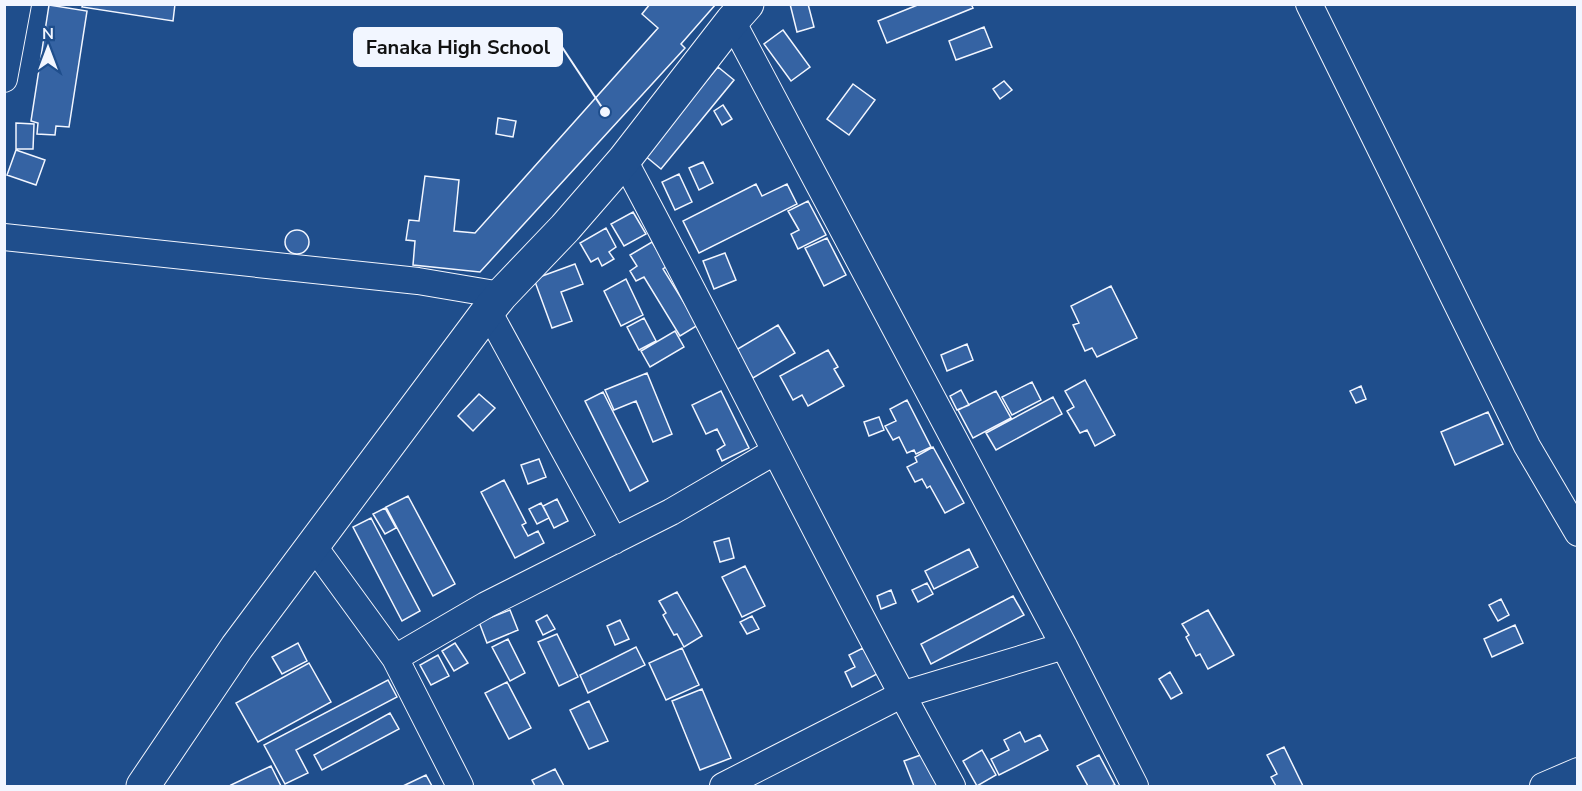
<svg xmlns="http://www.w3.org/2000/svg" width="1582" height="791" font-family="'Nunito Sans',sans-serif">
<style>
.building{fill:#3563a3;stroke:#f2f6ff;stroke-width:1.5}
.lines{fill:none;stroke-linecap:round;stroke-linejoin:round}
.minor-casing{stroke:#f2f6ff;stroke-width:28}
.secondary-casing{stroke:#f2f6ff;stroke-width:35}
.minor{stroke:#1f4e8c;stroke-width:26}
.secondary{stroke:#1f4e8c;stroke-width:33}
.leader{fill:none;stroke:#f2f6ff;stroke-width:2}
.callout-dot{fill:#f2f6ff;stroke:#1f4e8c;stroke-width:2}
.callout{fill:#f2f6ff;stroke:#f2f6ff;stroke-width:2}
.callout-label{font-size:20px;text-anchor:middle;font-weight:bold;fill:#111}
</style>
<rect width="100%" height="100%" fill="#1f4e8c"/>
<path class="building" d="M83,4H175L173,21L82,7Z
M650,4H716L681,44L685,48L480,272L413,265L415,241L406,240L409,220L419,221L425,176L459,180L454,231L475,233L658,28L642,14Z
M790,4H808L814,27L797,32Z
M920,4H971L973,8L887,43L878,21Z
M49,5L87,11L69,127L56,126L55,135L37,134L38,123L31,121Z
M984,27L992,47L956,60L949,41Z
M783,30L810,67L791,81L764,44Z
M718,67L734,80L661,169L644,155Z
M1004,81L1012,90L1000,99L993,89Z
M853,84L875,100L849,135L827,119Z
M723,105L732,119L722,125L714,111Z
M498,118L516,121L513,137L496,134Z
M16,123L34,124L33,149H16Z
M16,150L45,160L36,185L7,175Z
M703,162L713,183L699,190L689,168Z
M679,174L692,202L675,210L662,182Z
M756,184L762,196L787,184L797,204L699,253L683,221Z
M808,201L826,235L798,249L791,234L799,230L788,211Z
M633,212L646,234L624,246L611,224Z
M606,228L616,247L609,252L614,259L602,266L598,258L591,262L580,243Z
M285 242a12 12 0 1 1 24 0a12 12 0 1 1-24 0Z
M827,238L846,275L824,286L805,248Z
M652,242L667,266L663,269L698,325L680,336L644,277L636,281L630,271L637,266L630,255Z
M725,253L736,280L714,289L703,261Z
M575,264L583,284L561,292L572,321L552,328L534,279Z
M626,279L643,315L621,326L604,291Z
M1111,286L1137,338L1097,357L1092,348L1085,351L1073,325L1079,323L1071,306Z
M644,318L656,341L639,350L627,327Z
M778,325L795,353L753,378L736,350Z
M675,331L684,347L650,367L641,351Z
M967,344L973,360L947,371L941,355Z
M828,350L838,367L834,369L844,386L808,406L802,395L793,400L780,376Z
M647,373L672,434L653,442L636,401L614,410L605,390Z
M1085,380L1115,435L1095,446L1087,430L1080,433L1067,411L1074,407L1065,391Z
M1032,382L1041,400L1012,415L1002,397Z
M1361,386L1366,399L1356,403L1350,391Z
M961,390L969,405L957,410L950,396Z
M721,391L749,448L722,461L717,450L725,445L717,429L706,434L692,405Z
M996,391L1011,418L973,438L958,410Z
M603,392L648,481L630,491L585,401Z
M479,394L495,408L473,431L458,416Z
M1053,397L1062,414L996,450L986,433Z
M907,400L931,447L916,454L914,450L907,453L899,437L893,440L885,426L896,421L890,409Z
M1488,412L1503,444L1455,465L1441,432Z
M879,417L884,430L869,436L864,422Z
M933,447L964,503L945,513L930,486L927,488L922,479L915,482L907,467L917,462L915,457Z
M539,459L546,477L528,484L521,465Z
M504,480L526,523L522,525L528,536L538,531L544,543L515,558L481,492Z
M408,496L455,584L433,596L386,507Z
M557,499L568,521L554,528L543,506Z
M541,503L549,518L537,524L529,509Z
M385,508L396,528L385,534L373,514Z
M371,518L420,611L402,621L353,527Z
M729,538L734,558L720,562L714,542Z
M969,549L978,567L934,589L925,571Z
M745,566L765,606L742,617L722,577Z
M927,583L933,594L918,602L912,590Z
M891,590L896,603L881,609L877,596Z
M677,592L702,636L684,647L677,634L674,635L663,615L666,613L659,601Z
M1013,596L1024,615L931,664L921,644Z
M1501,599L1509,615L1498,621L1489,605Z
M510,610L518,630L487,643L479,622Z
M1208,610L1234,655L1208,669L1200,654L1196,656L1186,637L1189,635L1182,624Z
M547,615L555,629L543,635L536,621Z
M752,616L759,629L747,634L740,622Z
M620,620L629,639L615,645L607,626Z
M1515,625L1523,643L1492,657L1484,639Z
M557,634L578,677L559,686L538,642Z
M508,639L525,673L510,681L492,647Z
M298,643L307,661L282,674L272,657Z
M455,643L468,663L454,671L442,651Z
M636,647L645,665L588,693L580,675Z
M682,648L699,685L666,700L649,663Z
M863,648L877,674L852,687L845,672L855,667L849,655Z
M438,655L449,676L431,685L420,665Z
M309,663L331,702L258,742L236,703Z
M1170,672L1182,693L1171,699L1159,679Z
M388,680L397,697L296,750L308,773L285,784L264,745Z
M507,682L531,728L509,739L485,693Z
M702,689L731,758L700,770L672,701Z
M589,701L608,741L589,749L570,710Z
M390,713L399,729L322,770L314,755Z
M1020,732L1025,742L1040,735L1048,750L999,775L991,759L1009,750L1004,740Z
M1284,747L1303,786H1276L1271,777L1277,774L1267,755Z
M982,750L996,775L977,786L963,761Z
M929,752L943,786H914L904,761Z
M1099,755L1115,785L1111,786H1088L1077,766Z
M271,766L281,786H232L231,785Z
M555,769L564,786H535L532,780Z
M426,775L432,786H403Z"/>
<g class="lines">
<defs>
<path id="minor" d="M1309,4L1527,446L1578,533
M732,21L1064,646L1135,786
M4,79L18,4
M624,160C735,368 838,580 952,786
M4,237L418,281L501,295
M488,311L614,541
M312,544L395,658L460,786
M395,658L486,605L671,512L774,452
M723,786L901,695L1064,646
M1543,786L1578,771"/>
<path id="secondary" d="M143,786L237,647L488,311L501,295L565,228L624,160L732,21L747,4"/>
</defs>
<use href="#minor" class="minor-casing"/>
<use href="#secondary" class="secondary-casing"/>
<use href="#minor" class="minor"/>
<use href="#secondary" class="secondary"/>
</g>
<path class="leader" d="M605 112L562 47"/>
<circle class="callout-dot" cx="605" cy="112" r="6"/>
<rect class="callout" x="354" y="28" width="208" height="38" rx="6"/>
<g class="callout-label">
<text x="458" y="54">Fanaka High School</text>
</g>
<rect width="1582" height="791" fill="none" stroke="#f2f6ff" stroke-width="12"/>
<g transform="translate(48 48)" stroke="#1f4e8c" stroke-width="4.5" paint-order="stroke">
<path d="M0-4.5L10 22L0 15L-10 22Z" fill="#f2f6ff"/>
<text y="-9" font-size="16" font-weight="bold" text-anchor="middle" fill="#f2f6ff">N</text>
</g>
</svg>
